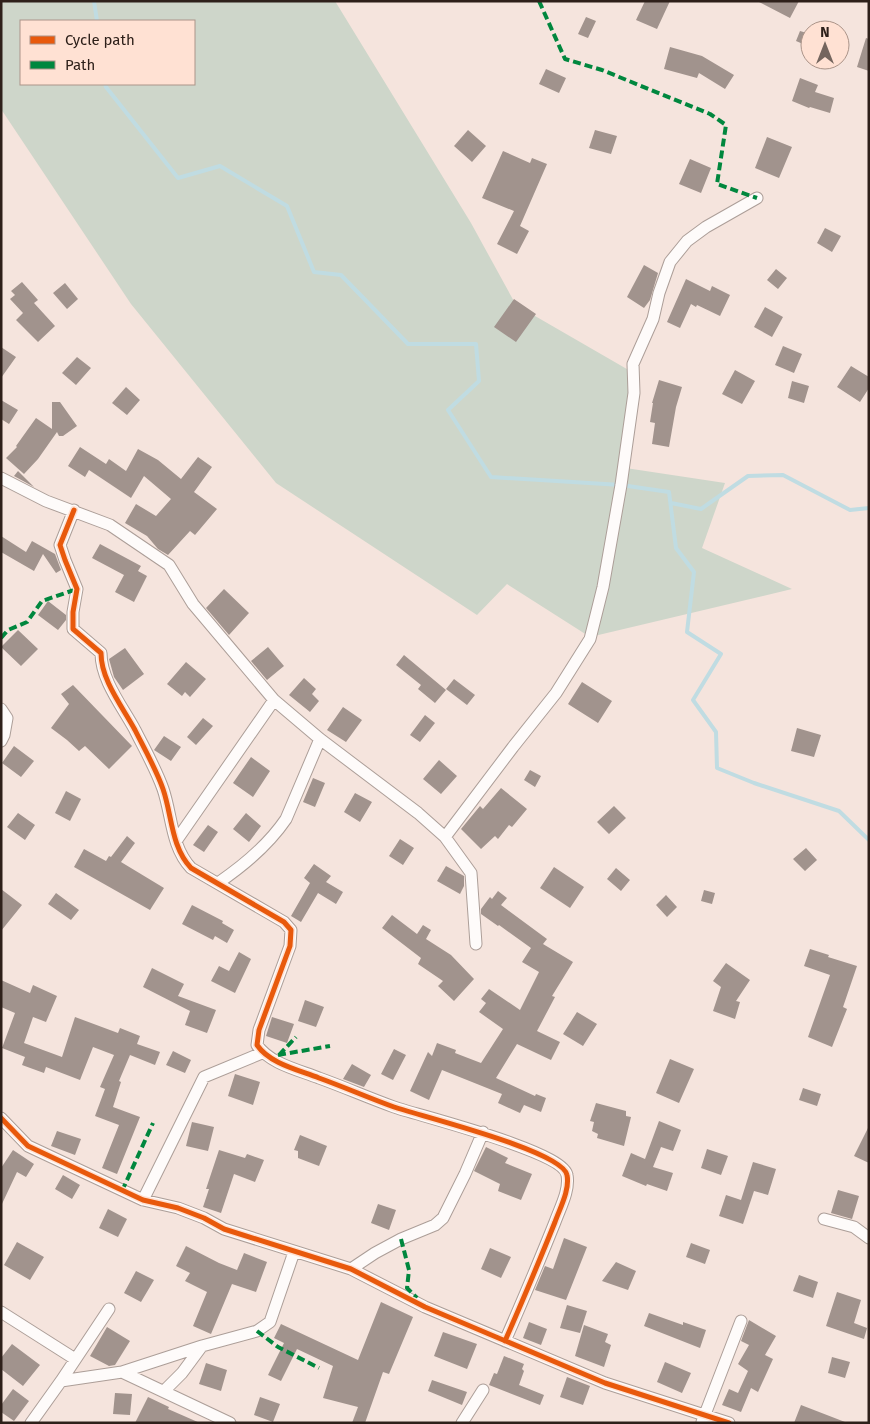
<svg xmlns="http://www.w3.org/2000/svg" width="870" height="1424" font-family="'Fira Sans',sans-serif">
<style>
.green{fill:#ced6ca;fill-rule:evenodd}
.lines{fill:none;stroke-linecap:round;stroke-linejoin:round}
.stream{stroke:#c0dce2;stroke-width:4}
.building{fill:#a1938d}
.minor-casing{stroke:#ac9e98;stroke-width:13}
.minor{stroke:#fefbfa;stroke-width:11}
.quiet{stroke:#00873e;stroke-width:4;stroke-dasharray:8 4;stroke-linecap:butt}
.cycleway-casing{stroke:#ffe1d3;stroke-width:8}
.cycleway{stroke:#e8590c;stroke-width:5}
</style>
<rect width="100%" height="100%" fill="#f5e4dd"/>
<path class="green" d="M1,1H335L471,223L516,305L632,372L619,467L725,483L702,548L792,589L590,637L507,584L477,615L276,483L131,304L1,109ZM21,21H194V84H21Z"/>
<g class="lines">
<path class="stream" d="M94,1L97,21
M105,84L106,87L178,178L220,166L287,206L314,272L341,275L408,344H476L479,381L448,410L491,477L621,485L669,492L676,548L694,572L687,632L721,654L693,700L716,732L717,768L754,783L839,811L869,840
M671,503L701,509L748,476L783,475L850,510L869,508"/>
</g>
<path class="building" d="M645,1H670L657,29L636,20Z
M757,1H799L790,18Z
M586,17L596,21L588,38L578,34Z
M800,31L810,34V47L796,41Z
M866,38L869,39V71L857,67Z
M670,47L702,56L734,75L725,89L699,73L697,78L664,69Z
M546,69L566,78L559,93L539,84Z
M800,78L818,85L815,92L834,98L830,113L810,107L809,108L792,101Z
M468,130L486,146L472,162L454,146Z
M595,130L617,136L611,154L589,148Z
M767,137L792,147L779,178L755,168Z
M503,151L530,163L532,158L547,164L520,226L529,231L517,254L497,244L514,211L482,198Z
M690,159L711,168L701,193L679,184Z
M825,228L841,236L832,252L817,243Z
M644,265L658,273L650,300L644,308L627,297Z
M776,269L787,278L778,289L767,280Z
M686,279L710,291L712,286L730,295L720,316L697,305L696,307L691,304L680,328L667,322Z
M22,282L38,300L34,303L55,326L38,342L16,320L23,313L10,299L15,295L11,291Z
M65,283L78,299L67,309L53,293Z
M514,299L536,314L516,342L494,327Z
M765,307L783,317L772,337L754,327Z
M783,346L802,354L794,373L775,365Z
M1,347L16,357L1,378Z
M77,357L91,368L76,385L62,373Z
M851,366L869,377V388L860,402L837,387Z
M735,370L755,381L742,404L722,394Z
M659,380L682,387L676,407L669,447L652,444L655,423L650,422L653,403H652Z
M792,381L809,386L804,403L788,398Z
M126,387L140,400L127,415L112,403Z
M1,400L18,410L9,424L1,419Z
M52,402H60L77,426L63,436H59L57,432L38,459L24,474L6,458L17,447L16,446L36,418L52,429Z
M80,447L106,464L109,459L126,471L138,449L158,460L181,479L198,457L212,467L194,492L217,509L195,535L190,531L168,555L158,549L147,536L125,523L136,504L156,516L171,499L144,476L131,498L89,470L85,477L68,466Z
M18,471L34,487L14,476Z
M1,536L26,552L32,541L55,554L61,570L56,573L43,554L34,571L1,552Z
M100,544L141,566L138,571L147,576L134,602L115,592L124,575L92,558Z
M224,589L249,613L229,635L206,608Z
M48,601L66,615V620L58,630L38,615Z
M18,630L38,649L21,666L1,647Z
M268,647L284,666L267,680L251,661Z
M125,648L144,674L123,690L114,677L109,659Z
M404,655L446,690L435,703L418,689L421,685L396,665Z
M186,662L206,679L190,697L185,692L182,696L167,684Z
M304,678L316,689L312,694L319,701L310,712L289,695Z
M454,679L475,695L467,705L446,689Z
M582,682L612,701L598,723L568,704Z
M73,685L132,746L109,769L85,746L79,751L67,740L51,728L69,704L61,694Z
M343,707L362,720L346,742L327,730Z
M425,715L435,723L420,742L410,735Z
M203,718L213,726L196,745L187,737Z
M797,728L821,735L814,757L791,751Z
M164,736L181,747L171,761L154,750Z
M14,746L34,761L21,777L2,763Z
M251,757L270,771L253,797L233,783Z
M439,760L457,776L441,794L423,779Z
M530,770L541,776L535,787L524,780Z
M313,778L325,783L315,807L303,802Z
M501,788L527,809L512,827L509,825L498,839L495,836L481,849L461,829L480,806L483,809Z
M66,791L81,799L70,821L55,813Z
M355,793L372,802L360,822L344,812Z
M614,806L626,818L609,834L597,822Z
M18,813L35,825L25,840L7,827Z
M246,813L261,826L249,842L233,829Z
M208,825L218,832L204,852L193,845Z
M127,836L135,843L121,862L164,888L150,910L74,867L84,849L106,861L109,856L111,857Z
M400,839L414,848L403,865L389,856Z
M806,848L817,860L805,871L793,859Z
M314,864L331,876L326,882L343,892L336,904L318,893L301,922L291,916L310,883L304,878Z
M446,866L464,876V886L460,894L437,881Z
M554,867L584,887L570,908L540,888Z
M616,868L630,880L621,891L607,879Z
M1,889L22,905L1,931Z
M704,890L715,893L712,904L701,901Z
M498,891L507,898L501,905L547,939L543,944L573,962L552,996L555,997L537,1031L560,1042L551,1060L517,1044L496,1078L535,1096L536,1094L546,1098L541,1112L524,1105L520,1113L498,1103L502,1094L442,1070L429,1100L410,1091L428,1052L432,1056L437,1043L456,1050L455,1053L481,1063L503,1029L479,1012L486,1003L481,999L489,989L520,1010L539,972L522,962L531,948L499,925L498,926L481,914V909L490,897L492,899Z
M56,893L79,910L71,920L48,904Z
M666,895L677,907L667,917L656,905Z
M192,905L223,921L222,923L234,930L227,943L215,936L213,940L182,924Z
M392,915L417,934L423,925L431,930L426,939L451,955L474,979L454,1001L438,986L443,981L418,964L421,958L382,928Z
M810,949L829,955L828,957L857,966L843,1007L847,1009L832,1047L808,1037L830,975L804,966Z
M239,952L251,959L235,993L211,981L219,966L229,971Z
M726,963L750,980L736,1001L740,1002L735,1019L713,1011L721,987L713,981Z
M152,968L184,984L178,996L216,1010L207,1033L185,1025L190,1011L143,987Z
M1,980L30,993L33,985L57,996L46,1022L33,1017L24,1043L62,1057L75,1017L118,1033L120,1028L140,1036L137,1044L160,1052L155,1065L130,1055L119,1081L121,1082L113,1107L140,1117L117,1174L102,1168L119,1125L95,1116L105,1089L100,1087L114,1055L93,1047L80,1080L46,1067L44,1073L22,1065L25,1057L2,1048L15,1013L1,1007Z
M305,1000L324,1007L316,1027L298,1021Z
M577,1012L597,1024L583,1046L563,1034Z
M272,1017L294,1024L287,1043L266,1036Z
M394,1049L406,1055L393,1080L381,1074Z
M173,1051L191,1060L185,1073L166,1065Z
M670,1059L694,1069L679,1103L656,1093Z
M352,1064L371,1075L364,1087L343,1079Z
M235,1074L260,1082L253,1105L228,1096Z
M803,1088L821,1094L817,1106L799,1100Z
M596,1103L626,1111V1116L631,1117L624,1146L597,1138L598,1134L592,1131L594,1122L590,1121Z
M659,1121L681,1130L673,1151L661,1147L653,1167L673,1173L667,1191L647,1184L646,1186L622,1176L631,1153L645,1159Z
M192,1122L214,1127L208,1151L186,1146Z
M869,1126V1163L854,1156Z
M57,1131L81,1139L75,1155L51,1146Z
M300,1135L327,1146L319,1166L298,1158V1151L294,1150Z
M486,1147L508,1158L505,1163L532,1174L521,1200L498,1191L500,1184L474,1171Z
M707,1149L728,1156L721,1175L701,1168Z
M13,1150L34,1164L26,1177L17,1172L1,1206V1168Z
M219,1150L245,1158L247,1154L264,1160L255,1182L234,1174L221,1213L203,1207L209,1189H206Z
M753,1162L776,1169L768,1195L754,1191L743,1224L719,1216L726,1195L741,1200Z
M63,1175L80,1185L72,1199L55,1189Z
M838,1190L859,1196L852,1219L831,1213Z
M378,1204L396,1210L389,1230L371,1223Z
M108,1209L127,1219L118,1237L99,1228Z
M564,1238L587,1247L566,1300L535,1290L545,1266L553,1269Z
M17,1242L44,1257L30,1280L4,1265Z
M691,1243L710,1250L705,1264L686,1257Z
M186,1246L219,1263L237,1270L244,1253L267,1262L256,1292L232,1284L211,1334L193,1326L207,1292L185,1281L190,1273L176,1266Z
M490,1248L511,1257L501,1278L481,1269Z
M616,1262L636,1271L628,1290L602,1281Z
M136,1271L154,1280L141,1302L124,1293Z
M799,1275L818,1282L813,1298L793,1291Z
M837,1292L861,1300L854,1323L867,1328L864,1339L826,1326Z
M381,1302L413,1317L389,1374L383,1372L365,1423H352L358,1407L323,1398L333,1366L297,1349L281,1381L268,1375L284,1343L274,1338L281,1324L358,1360Z
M567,1305L587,1311L580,1333L560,1328Z
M649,1313L683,1325V1322L706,1330L700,1348L644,1326Z
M749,1320L776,1336L765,1355L773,1359L758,1392L751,1388L741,1412L722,1405L729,1389L738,1393L748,1371L738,1364L749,1345L741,1341Z
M529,1322L547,1329L541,1345L523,1338Z
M584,1325L608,1334L605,1342L611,1345L604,1367L575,1356Z
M107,1327L130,1341L115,1365L109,1366L90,1356Z
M443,1332L477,1344L467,1369L434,1356Z
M12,1344L40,1365L23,1386L1,1369V1358Z
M504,1356L524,1364L522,1369L524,1371L519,1385L544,1395L540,1405L489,1385L494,1373L497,1374Z
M832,1357L850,1362L845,1378L828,1373Z
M665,1362L691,1373L682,1393L657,1382Z
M206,1363L227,1370L221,1391L199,1384Z
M567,1377L590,1386L583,1405L560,1397Z
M432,1380L467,1392L462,1405L428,1391Z
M13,1389L29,1401L14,1421L1,1412V1405Z
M115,1393L132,1394L130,1415L113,1414Z
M148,1397L169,1407L168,1409L200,1423H135Z
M260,1397L280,1404L273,1422L254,1415Z
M801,1405L845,1422V1423H794Z"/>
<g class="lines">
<defs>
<path id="minor" d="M1,478L46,501L110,525L169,565L193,604L274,700L320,739L418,813L445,837L471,873L476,944
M74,510L60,545L65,560L77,589L73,612V629L101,653C101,680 122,706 135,730C144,748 156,769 163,789C172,815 171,847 191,868L284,922L291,930L290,946L259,1030L257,1045C270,1064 299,1070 319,1078C344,1087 369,1098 394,1107C420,1116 563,1151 567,1175C570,1190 560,1208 555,1222C539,1262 522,1302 505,1341
M1,709L7,718L4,735L1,741
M445,837L513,747L556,693L590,639L603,587L621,485L634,393L633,364L653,319L659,293L670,262L687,241L706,227L757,198
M176,841L274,700
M218,883C243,866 269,844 286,819L320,739
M1,1118L28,1146L143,1200L178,1208L204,1218L224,1229L351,1269L425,1307L605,1383L729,1423
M143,1200L204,1077L262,1053
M824,1219L854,1227L869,1238
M351,1269L375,1253L401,1239L435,1225L443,1218L465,1174L483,1132
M1,1312L75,1359
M122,1372L230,1423
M61,1381L122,1372L202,1346L257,1331L270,1322L294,1252
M164,1391L182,1373L202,1346
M702,1422L741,1321
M31,1423L61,1381L109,1309
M462,1423L483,1390"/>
</defs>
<use href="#minor" class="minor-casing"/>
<use href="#minor" class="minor"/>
<path class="quiet" d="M539,1L565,59L602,70L710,114L726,125L717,184L757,198
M1,638L8,630L27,622L42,601L77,589
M278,1055L330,1046
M279,1055L296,1037
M122,1191L153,1123
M401,1239L409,1270L407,1288L417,1298
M257,1331L278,1347L319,1368"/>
<defs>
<path id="cycleway" d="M74,510L60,545L65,560L77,589L73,612V629L101,653C101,680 122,706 135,730C144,748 156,769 163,789C172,815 171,847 191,868L284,922L291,930L290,946L259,1030L257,1045C270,1064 299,1070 319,1078C344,1087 369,1098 394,1107C420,1116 563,1151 567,1175C570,1190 560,1208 555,1222C539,1262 522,1302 505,1341
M1,1118L28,1146L143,1200L178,1208L204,1218L224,1229L351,1269L425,1307L605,1383L729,1423"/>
</defs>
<use href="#cycleway" class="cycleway-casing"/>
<use href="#cycleway" class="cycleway"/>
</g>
<rect width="870" height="1424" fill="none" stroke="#2e201a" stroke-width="5"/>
<rect x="20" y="20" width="175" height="65" fill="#ffe1d3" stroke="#ab9489"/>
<rect x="30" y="36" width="25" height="8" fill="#e8590c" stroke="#ab9489"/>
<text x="65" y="45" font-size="15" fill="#2e201a">Cycle path</text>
<rect x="30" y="61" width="25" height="8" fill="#00873e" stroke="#ab9489"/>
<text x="65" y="70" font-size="15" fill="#2e201a">Path</text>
<g transform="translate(825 45)"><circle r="24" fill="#ffe1d3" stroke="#ab9489"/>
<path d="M0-4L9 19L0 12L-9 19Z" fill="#74655e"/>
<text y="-8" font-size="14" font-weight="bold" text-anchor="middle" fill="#2e201a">N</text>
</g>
</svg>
